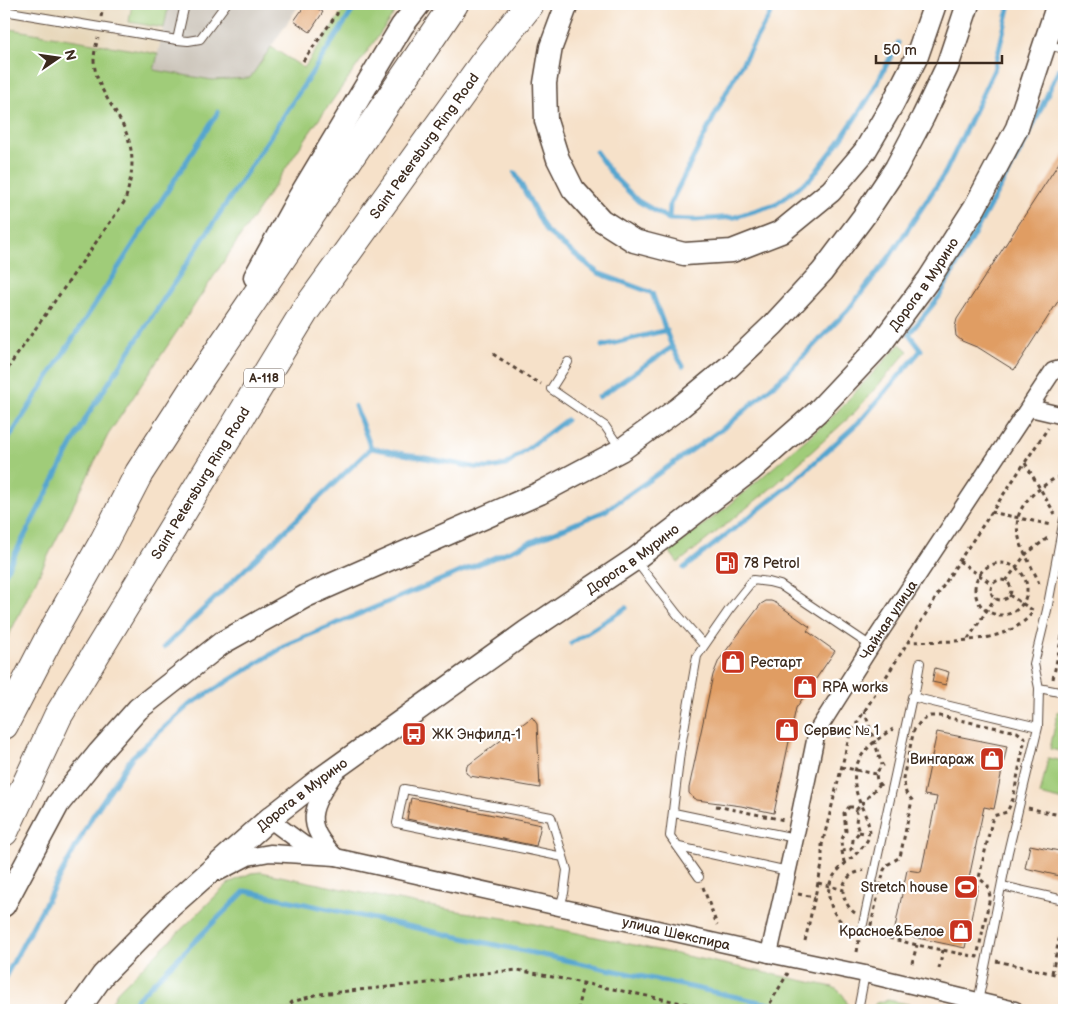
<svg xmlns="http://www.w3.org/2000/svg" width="1068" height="1014" font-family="'Balsamiq Sans',sans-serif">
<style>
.built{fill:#e6d5b7}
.industrial{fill:#cac3b8}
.green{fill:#a0cc79;stroke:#6e7b4c}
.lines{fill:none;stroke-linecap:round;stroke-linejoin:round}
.stream{stroke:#55a5cf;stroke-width:5}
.building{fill:#e09d64}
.lane-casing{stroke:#574538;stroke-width:10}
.street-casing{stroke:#574538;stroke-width:19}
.secondary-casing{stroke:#574538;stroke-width:25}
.highway-casing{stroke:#574538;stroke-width:30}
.path{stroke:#574538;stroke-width:3;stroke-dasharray:4 4;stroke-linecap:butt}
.lane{stroke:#fff;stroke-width:8}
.street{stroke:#fff;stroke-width:16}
.secondary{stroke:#fff;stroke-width:22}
.highway{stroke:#fff;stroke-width:28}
.labels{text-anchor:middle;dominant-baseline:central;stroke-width:4.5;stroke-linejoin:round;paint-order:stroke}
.shield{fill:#fff;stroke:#766a62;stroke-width:1}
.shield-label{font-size:12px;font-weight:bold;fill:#3b2a1e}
.street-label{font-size:14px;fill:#3b2a1e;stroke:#fff}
.poi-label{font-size:14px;fill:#3b2a1e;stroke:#fff;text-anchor:start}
</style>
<rect width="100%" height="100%" fill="#fff"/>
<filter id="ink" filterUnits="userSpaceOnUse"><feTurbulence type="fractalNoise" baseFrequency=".02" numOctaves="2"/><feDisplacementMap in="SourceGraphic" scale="10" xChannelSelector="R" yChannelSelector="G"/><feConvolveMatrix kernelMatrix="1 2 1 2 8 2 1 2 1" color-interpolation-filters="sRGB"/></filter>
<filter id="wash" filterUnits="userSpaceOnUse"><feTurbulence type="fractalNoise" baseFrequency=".0096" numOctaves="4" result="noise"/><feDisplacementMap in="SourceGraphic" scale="20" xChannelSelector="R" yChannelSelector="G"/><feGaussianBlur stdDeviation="1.12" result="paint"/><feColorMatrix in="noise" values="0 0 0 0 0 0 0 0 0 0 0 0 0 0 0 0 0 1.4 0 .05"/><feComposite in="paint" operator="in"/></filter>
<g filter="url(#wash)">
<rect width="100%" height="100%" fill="#f6e1c9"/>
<path class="built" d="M4,4H169L158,54L4,28Z"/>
<path class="industrial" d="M169,4H300L250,78L212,80L154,70Z"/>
<path class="green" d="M132,4H169L164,28L129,22Z
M338,4H401L310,132L108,435L4,645V28L158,54L154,70L212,80L250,78L271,47L304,68L344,9Z
M900,344L908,351L853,414L775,485L678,563L669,551L726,508L832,417Z
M1058,711L1064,712V752L1050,749Z
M1048,758L1064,761V801L1040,795Z
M261,872C344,889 427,908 511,919L833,987C844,993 846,999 849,1010H108L117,992L229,883L251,873Z
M888,1000L938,1010H871L876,1003Z"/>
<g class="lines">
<path class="stream" d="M596,152L614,177L638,201L669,219L695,220L735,217L776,204L811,178L839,142L870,96L898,43
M515,173L546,231L598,273L652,293L672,347L683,366
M669,219L670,204L730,85L776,4
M602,346L667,330
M599,397L672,347
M355,406L371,448L474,467L490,468L506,465L566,420
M4,446L218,112
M684,568L791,484L862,419L921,350L909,334L939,297L1027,139L1059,69
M4,575L87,416L357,4
M571,643L626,608
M164,647L371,448
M4,979L92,817L132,757L189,705L290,643L605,511L729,424L785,375L848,310L890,256L945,173L994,70L1010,4
M126,1010L245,891L797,1010"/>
</g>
<g id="blocks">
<path class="building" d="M306,4H310L323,12L310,32L294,21Z
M1064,155V292L1014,370L979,348L962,341L956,336L955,327L957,319Z
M766,601H771L776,603L810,627L807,631L835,651L796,708L774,813L741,806L697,800L693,798L689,793V788L713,675L719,660L761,604Z
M935,668L949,672L946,685L932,682Z
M532,717L537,724L540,788L470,776L466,773L467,766Z
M937,732L1007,746L994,809L984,807L968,883L978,885L965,948L894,933L907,870L921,872L937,797L924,795Z
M411,798L541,825L536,846L407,819Z
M1030,845L1064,852V877L1025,868Z"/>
</g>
</g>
<g filter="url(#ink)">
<use href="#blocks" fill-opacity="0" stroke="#574538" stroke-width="1"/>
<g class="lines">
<defs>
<path id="lane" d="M4,11L177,40L185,4
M177,40L188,41L200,39L226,4
M1048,45L1064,49
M568,362L551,389L605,426L620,448
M636,561L677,614L704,645
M1039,688L1064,693
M914,698L920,663
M674,813L795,838
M679,847L788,871
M699,877L670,836L680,752L697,656L729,610L753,580L769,582L780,585L871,646
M1002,886L1064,900
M560,907L564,893L567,870L551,817L404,789L397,823L563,857
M863,924L912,697L1038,727
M978,1002L1008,852L1038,727L1039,688L1034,664L1047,610L1064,519
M858,1010L865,974"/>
<g id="street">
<path d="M1030,408L1064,416"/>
<path d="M335,773C310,810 303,823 336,857"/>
<path d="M269,819L303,844L324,853"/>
<path id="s1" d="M219,872L248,857L270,853L336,857L769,954L865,974L1015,1010"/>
<path id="s2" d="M769,954L795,838L817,731L871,646L1053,371L1064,368"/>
</g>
<g id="secondary">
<path d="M567,4L551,47L545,83L546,121L558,159L573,189L601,220L634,241L684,254L732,251L781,232L831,191L865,151L892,105L917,56L935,4"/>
<path d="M255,277L297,201L402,26L419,4"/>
<path d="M4,905L58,804L99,753L138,709L222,643L306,596L540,493L621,450L679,408L730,366L773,325L822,272L864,216L896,168L923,117L947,67L968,4"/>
<path id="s3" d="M78,1010L103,975L170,907L269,819L319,780L526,632L635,559L751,470L817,412L880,345L929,279L975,207L1017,128L1058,4"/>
</g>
<g id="highway">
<path d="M4,725L48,640L104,541L139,473L201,377L454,4"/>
<path id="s4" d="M4,832L58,716L305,311L491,53L530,4"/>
</g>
</defs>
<use href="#lane" class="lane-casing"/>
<use href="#street" class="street-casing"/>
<use href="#secondary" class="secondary-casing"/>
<use href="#highway" class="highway-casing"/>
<path class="path" d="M101,17L104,4
M303,61L337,14L338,4
M493,354L531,379L541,384
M4,376L10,365L125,201C131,180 135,162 129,141C121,112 95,91 94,60C94,53 96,45 98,38
M1025,463L1055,514
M991,512L1052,525
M959,561L992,584
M975 589a26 26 0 1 1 52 0a26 26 0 1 1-52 0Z
M991 590a10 10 0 1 1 20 0a10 10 0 1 1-20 0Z
M1006,581L1026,554L1049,537
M1039,584L1037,578C1021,545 1002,519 1037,491C1045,485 1055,476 1064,476
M1009,595L1034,611
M968,639L995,598
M907,642C947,640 1006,647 1033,612
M1053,679L1064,626
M864,710L882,765
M930,716H940L1017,732L1025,738L1013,799L1007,812L993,816L979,878L988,886L990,897L977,957L917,945L869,933L884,870L887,865L900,857L912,800L906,793L903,778L914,730L921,721Z
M841,767L876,774
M881,786C874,779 875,770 884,765
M716,806L784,820
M849,807H853L857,813L856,823L859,832L853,840L852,848L850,850L842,851L841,841L846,831L844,813Z
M1028,808L1064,816
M856,810L879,785
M859,832L870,834
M870,833C868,816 862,811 858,797C846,763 867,745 893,729
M842,851L844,862
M818,883L844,890
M703,887L717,925
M798,894L815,897
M855,913C845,906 837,887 849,877C852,873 859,872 864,870
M854,930C844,926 834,916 831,905C819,871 855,863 868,839
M805,941L822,865V845L850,734L959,561L1048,428
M857,952L860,934
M996,961L1064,976
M912,963L917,945
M939,969L943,950
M1052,973L1064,916
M285,1010L292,1002L319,994L428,983L484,973L518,970L717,1010
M579,1010L578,1006L583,984
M766,1010L788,973"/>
<use href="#lane" class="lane"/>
<use href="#street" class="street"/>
<use href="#secondary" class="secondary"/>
<use href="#highway" class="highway"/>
</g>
</g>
<defs>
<symbol id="fuel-square" viewBox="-11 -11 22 22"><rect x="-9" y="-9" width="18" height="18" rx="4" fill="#c8321e" stroke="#fff"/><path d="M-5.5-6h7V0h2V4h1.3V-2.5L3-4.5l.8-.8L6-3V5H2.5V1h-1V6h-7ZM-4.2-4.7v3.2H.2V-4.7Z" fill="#fff"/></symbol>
<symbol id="shop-square" viewBox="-11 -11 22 22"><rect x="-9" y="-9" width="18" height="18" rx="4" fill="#c8321e" stroke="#fff"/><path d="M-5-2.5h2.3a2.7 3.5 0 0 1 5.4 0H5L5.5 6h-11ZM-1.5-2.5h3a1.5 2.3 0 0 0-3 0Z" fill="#fff"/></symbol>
<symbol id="bus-square" viewBox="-11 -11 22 22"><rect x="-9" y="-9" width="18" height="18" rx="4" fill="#c8321e" stroke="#fff"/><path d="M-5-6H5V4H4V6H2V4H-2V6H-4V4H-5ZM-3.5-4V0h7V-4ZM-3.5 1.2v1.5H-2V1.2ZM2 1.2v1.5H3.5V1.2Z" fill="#fff"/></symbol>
<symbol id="stadium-square" viewBox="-11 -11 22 22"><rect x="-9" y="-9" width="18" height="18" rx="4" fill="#c8321e" stroke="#fff"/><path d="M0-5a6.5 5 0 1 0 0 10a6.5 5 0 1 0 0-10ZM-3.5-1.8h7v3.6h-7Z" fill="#fff"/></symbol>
</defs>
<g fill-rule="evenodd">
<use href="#fuel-square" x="713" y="549" width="28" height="28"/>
<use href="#shop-square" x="719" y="648" width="28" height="28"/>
<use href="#shop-square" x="791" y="673" width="28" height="28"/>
<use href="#shop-square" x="773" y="716" width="28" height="28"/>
<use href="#bus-square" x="400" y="720" width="28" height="28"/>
<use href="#shop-square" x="978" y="745" width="28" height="28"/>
<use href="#stadium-square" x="952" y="873" width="28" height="28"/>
<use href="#shop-square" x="947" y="917" width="28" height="28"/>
</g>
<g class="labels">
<rect class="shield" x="244" y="368.5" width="40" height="19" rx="4"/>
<g class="shield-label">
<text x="264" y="378">А-118</text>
</g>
<g class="street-label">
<text stroke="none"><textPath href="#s4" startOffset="806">Saint Petersburg Ring Road</textPath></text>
<text stroke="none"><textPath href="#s3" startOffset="1121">Дорога в Мурино</textPath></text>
<text stroke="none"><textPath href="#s4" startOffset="401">Saint Petersburg Ring Road</textPath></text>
<text stroke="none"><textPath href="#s3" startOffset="718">Дорога в Мурино</textPath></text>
<text stroke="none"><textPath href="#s2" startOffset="360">Чайная улица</textPath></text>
<text stroke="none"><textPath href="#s3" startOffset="312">Дорога в Мурино</textPath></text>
<text stroke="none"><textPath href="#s1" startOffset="470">улица Шекспира</textPath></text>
</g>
<g class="poi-label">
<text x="744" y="563">78 Petrol</text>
<text x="750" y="662">Рестарт</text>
<text x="822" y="687">RPA works</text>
<text x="804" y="730">Сервис № 1</text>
<text x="432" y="734">ЖК Энфилд-1</text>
<text x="974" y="759" text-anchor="end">Вингараж</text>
<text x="948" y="887" text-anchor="end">Stretch house</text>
<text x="944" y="931" text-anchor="end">Красное&amp;Белое</text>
</g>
</g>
<rect width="1068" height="1014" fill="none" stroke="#fff" stroke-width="20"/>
<g transform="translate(58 58) rotate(77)" stroke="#ffffff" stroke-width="4" paint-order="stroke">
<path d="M0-4L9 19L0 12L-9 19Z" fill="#3b2a1e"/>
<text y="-8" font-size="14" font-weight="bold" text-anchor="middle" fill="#3b2a1e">N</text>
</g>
<path d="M876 55v8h126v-8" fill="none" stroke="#3b2a1e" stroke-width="2.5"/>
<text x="883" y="55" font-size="15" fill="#3b2a1e" stroke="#ffffff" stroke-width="4" paint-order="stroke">50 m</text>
</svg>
